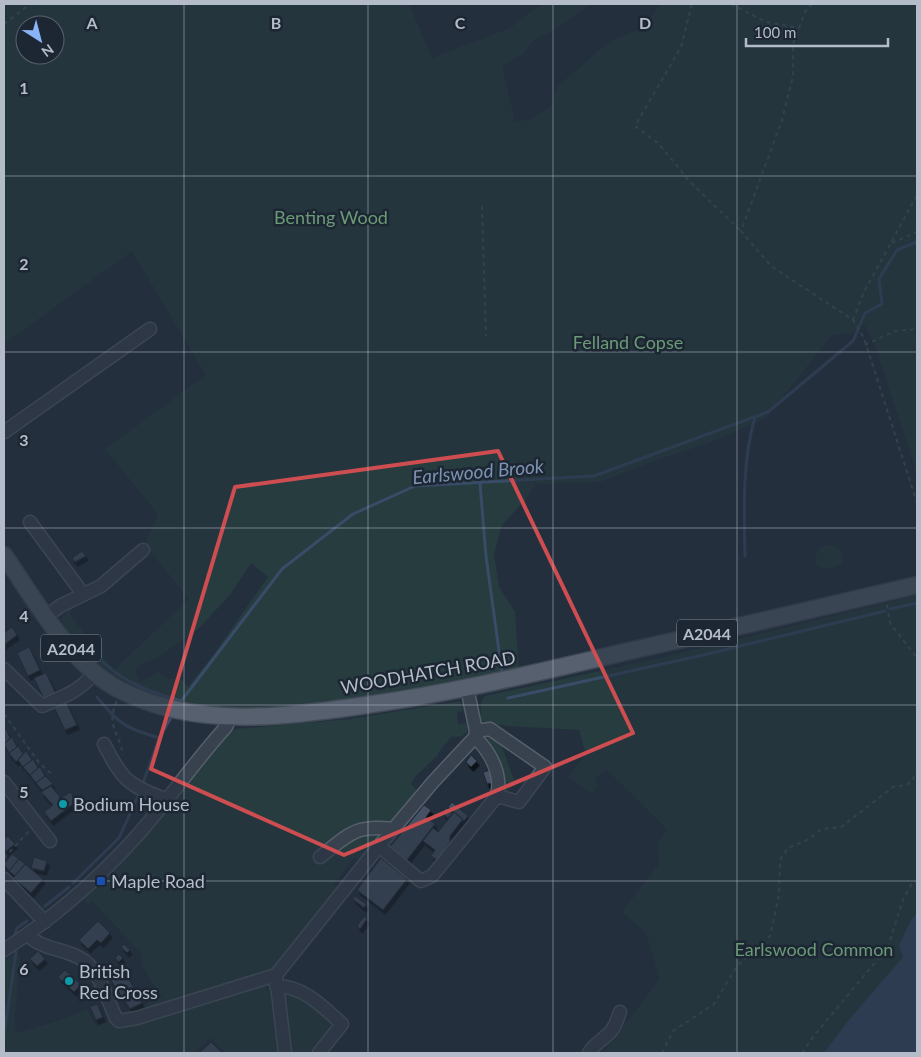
<svg xmlns="http://www.w3.org/2000/svg" width="921" height="1057" font-family="Lato,sans-serif">
<style>
.green{fill:#263c3f;fill-rule:evenodd}
.water{fill:#394c67}
.lines{fill:none;stroke-linecap:round;stroke-linejoin:round}
.stream{stroke:#394c67;stroke-width:3}
.building{fill:#455162;stroke:#1f2835;filter:url(#shadow)}
.minor-casing{stroke:#565f6c;stroke-width:15}
.major-casing{stroke:#414a57;stroke-width:19}
.path{stroke:#44595c;stroke-width:2;stroke-dasharray:4 4;stroke-linecap:butt}
.minor{stroke:#38414e;stroke-width:12}
.major{stroke:#56606e;stroke-width:16}
.marked{fill:none;stroke:#ce4d50;stroke-width:4;stroke-linejoin:round}
.grid{fill:none;stroke:#b4bcc9;stroke-width:1;stroke-opacity:0.55}
.culture-dot{fill:#0f9aa8;stroke:#1d2633;stroke-width:2}
.transit-dot{fill:#1a4fb4;stroke:#1d2633;stroke-width:2}
.labels{text-anchor:middle;dominant-baseline:central;stroke-width:5;stroke-linejoin:round;paint-order:stroke}
.shield{fill:#1d2633;stroke:#878f9c;stroke-width:1}
.shield-label{font-size:16px;font-weight:bold;fill:#b4bcc9}
.park-label{font-size:18px;fill:#6b9a76;stroke:#1d2633}
.street-label{font-size:18px;fill:#b4bcc9;stroke:#1d2633}
.poi-label{font-size:18px;fill:#b4bcc9;stroke:#1d2633;text-anchor:start}
.water-label{font-size:19px;font-style:italic;fill:#7c92b1;stroke:#1d2633}
.grid-label{font-size:16px;text-anchor:middle;font-weight:bold;fill:#b4bcc9;stroke:#1d2633;stroke-width:5;stroke-linejoin:round;paint-order:stroke}
</style>
<defs>
<filter id="shadow"><feDropShadow dx="2.5" dy="4.5" stdDeviation="0" flood-color="#0009"/></filter>
</defs>
<rect width="100%" height="100%" fill="#242f3e"/>
<path class="green" d="M4,4H409L432,58L510,28L541,4H590L560,26L533,41L523,54L502,66L515,122L532,119L551,106L558,86L610,41L643,28L660,4H917V473L875,345L864,324L852,333L832,335L766,418L709,443L648,463L600,482L536,484L527,498L502,525L494,554L499,587L515,612L519,671C474,679 428,687 382,695C351,700 319,708 288,711C222,717 143,708 93,661C80,649 67,636 61,619L66,611L72,608L70,615L114,670L189,599L145,545L158,514L105,449L206,375L132,251L4,344ZM25,25H55V55H25ZM251,563L268,577L211,658L188,687L179,677L168,679L158,672L140,682L135,670L141,664L157,658L198,629L230,595Z
M827,545L838,548L843,555L842,564L827,569L816,565L815,557L820,548Z
M917,595V1053H603L660,979L646,933L622,912L659,864L658,843L667,829L607,770L595,778L598,786L592,794L568,777L586,754L579,730L508,726L481,721V702L485,696L669,656Z
M460,701L464,711L457,712L458,724L467,723L468,731L462,736L451,737L438,753L439,754L415,777L411,784L417,790L361,861L354,858L333,885L339,890L274,971L140,1014L120,1016L162,997L141,964L142,954L93,902L88,904L84,899L85,896L124,861L228,735L236,729L351,719Z
M487,738H494L502,747L514,780L508,794H504L495,754Z
M20,954L14,1028L17,1033L67,1018L87,1009L96,1027L113,1019L264,985L274,994L282,1053H226L211,1038L194,1053H4V961L12,955Z
M280,991L306,999L331,1021L332,1029L313,1053H284Z"/>
<path class="water" d="M917,913V1053H824L848,1021L903,957L899,946L911,920Z"/>
<g class="lines">
<path class="stream" d="M480,483L486,556L502,673
M745,556C744,510 742,462 755,417
M890,609L917,603
M103,662C126,684 151,692 181,701
M97,697C119,724 125,728 159,738
M508,698L699,656L885,611
M179,704L282,569L353,514L415,486L594,476L768,412L853,341L865,313L882,304L879,279L897,250L917,242
M142,786L159,738L173,714
M73,883L119,838L140,792
M45,906L69,887
M15,933L17,928L27,921
M4,1035L16,952"/>
</g>
<path class="building" d="M82,551L86,556L75,562L72,558Z
M12,627L17,635L4,645V633Z
M29,647L40,670L28,676L17,653Z
M46,673L57,696L45,701L34,678Z
M66,702L77,725L65,730L54,707Z
M6,729L10,738L4,744V730Z
M12,737L17,747L9,753L4,744Z
M18,746L23,754L16,762L9,753Z
M26,751L32,760L23,767L18,760Z
M471,755L477,761L471,767L466,762Z
M33,759L38,768L30,775L23,767Z
M40,767L45,776L36,783L30,775Z
M491,770L495,782L487,784L483,772Z
M45,776L53,784L42,790L36,783Z
M51,786L60,797L59,800L70,792L77,801L51,821L44,812L53,805L41,792Z
M452,802L468,816L464,821L448,807Z
M424,805L431,810L426,817L435,824L407,860L390,847Z
M446,808L452,813L448,818L442,813Z
M454,812L463,819L450,836V842L445,848L448,851L440,862L431,856L435,850L423,841L433,828L438,832Z
M8,836L15,844L5,852L4,839Z
M12,854L19,859L9,871L4,864Z
M34,857L47,861L44,871L31,868Z
M381,858L407,879L383,910L357,890Z
M19,859L25,864L15,876L9,871Z
M25,864L43,879L31,893L13,878Z
M355,896L366,904L364,908L353,899Z
M364,916L367,919L360,929L357,926Z
M98,921L110,933L101,943L97,940L88,949L79,940Z
M124,944L130,950L127,953L121,947Z
M38,951L45,959L37,966L30,959Z
M119,954L123,958L119,962L115,958Z
M65,970L81,985L74,992L58,977Z
M125,972L142,1003L130,1009L110,979Z
M97,1004L103,1017L96,1020L90,1007Z
M211,1042L222,1053H199Z"/>
<g class="lines">
<defs>
<path id="minor" d="M4,432L150,329
M30,522L83,594
M47,616L60,606L101,586L143,550
M4,669L42,706C62,697 82,691 94,672
M476,731L490,729L545,767L519,802L497,796
M104,744C122,779 127,785 165,799
M4,782L50,841
M379,846L421,881L432,876L497,796C502,774 491,753 475,737
M320,857C348,835 355,824 393,829
M4,879L45,922
M28,935C43,951 70,948 87,963C101,976 108,1001 116,1018L119,1021L137,1018L276,975
M4,950C52,919 95,882 134,839C166,804 193,763 226,727L231,716
M276,986C304,986 323,1007 342,1024L319,1053
M285,1053L276,975L379,846L433,782L475,737L476,731L467,688
M589,1053C594,1044 599,1043 606,1036C614,1030 617,1021 620,1012"/>
<path id="major" d="M4,555C35,600 71,665 120,690C196,729 285,717 366,705C453,693 539,672 625,652C722,630 820,608 917,585"/>
</defs>
<use href="#minor" class="minor-casing"/>
<use href="#major" class="major-casing"/>
<path class="path" d="M692,4L681,47L635,126L659,144L690,182L741,231
M731,4L766,22L799,28
M812,4L805,12L793,44V76L782,120L741,231L771,266L853,320L864,338L917,503
M4,24L30,4
M482,206L486,336
M892,243L917,232
M853,320L863,294L917,195
M865,345L895,331L917,329
M887,605L890,623L917,658
M117,701C105,726 120,733 123,755
M4,714L40,764L54,776
M4,858L29,831
M662,1053L673,1031L714,1004L737,966L770,936L779,895L780,860L788,848L809,839L822,829L841,827L893,787L907,785L913,779L917,770
M802,1053L813,1037L888,947L903,900L911,885L917,880"/>
<use href="#minor" class="minor"/>
<use href="#major" class="major"/>
</g>
<path d="M0 0H921V1057H0ZM498,451L633,733L344,855L151,769L235,487Z" fill="#242f3e" fill-opacity=".55" fill-rule="evenodd"/>
<path class="marked" d="M498,451L633,733L344,855L151,769L235,487Z"/>
<path class="grid" d="M184,4V1053M368,4V1053M553,4V1053M737,4V1053M4,176H917M4,352H917M4,528H917M4,705H917M4,881H917"/>
<g class="culture-dot">
<circle cx="63" cy="804" r="5"/>
<circle cx="69" cy="981" r="5"/>
</g>
<rect class="transit-dot" x="96" y="876" width="10" height="10" rx="2.5"/>
<g class="labels">
<g class="shield">
<rect x="677" y="619.5" width="60" height="27" rx="4"/>
<rect x="41" y="634.5" width="60" height="27" rx="4"/>
</g>
<g class="shield-label">
<text x="707" y="633">A2044</text>
<text x="71" y="648">A2044</text>
</g>
<g class="park-label">
<text x="331" y="217">Benting Wood</text>
<text x="628" y="342">Felland Copse</text>
<text x="814" y="949">Earlswood Common</text>
</g>
<g class="street-label">
<text transform="translate(428 672) rotate(-10)">WOODHATCH ROAD</text>
</g>
<g class="poi-label">
<text x="73" y="804">Bodium House</text>
<text x="111" y="881">Maple Road</text>
<text x="79" y="971">British<tspan x="79" dy="21">Red Cross</tspan></text>
</g>
<g class="water-label">
<text transform="translate(478 471) rotate(-5)">Earlswood Brook</text>
</g>
</g>
<g class="grid-label">
<text x="92" y="29">A</text>
<text x="276" y="29">B</text>
<text x="460" y="29">C</text>
<text x="645" y="29">D</text>
<text x="24" y="94">1</text>
<text x="24" y="270">2</text>
<text x="24" y="446">3</text>
<text x="24" y="622">4</text>
<text x="24" y="798">5</text>
<text x="24" y="975">6</text>
</g>
<rect width="921" height="1057" fill="none" stroke="#b4bcc9" stroke-width="10"/>
<g transform="translate(40 40) rotate(144)"><circle r="24" fill="#1d2633" stroke="#59626f"/>
<path d="M0-4L9 19L0 12L-9 19Z" fill="#8ab4f8"/>
<text y="-8" font-size="14" font-weight="bold" text-anchor="middle" fill="#b4bcc9">N</text>
</g>
<path d="M746 38v8h142v-8" fill="none" stroke="#b4bcc9" stroke-width="2.5"/>
<text x="754" y="38" font-size="15" fill="#b4bcc9" stroke="#1d2633" stroke-width="4" paint-order="stroke">100 m</text>
</svg>
